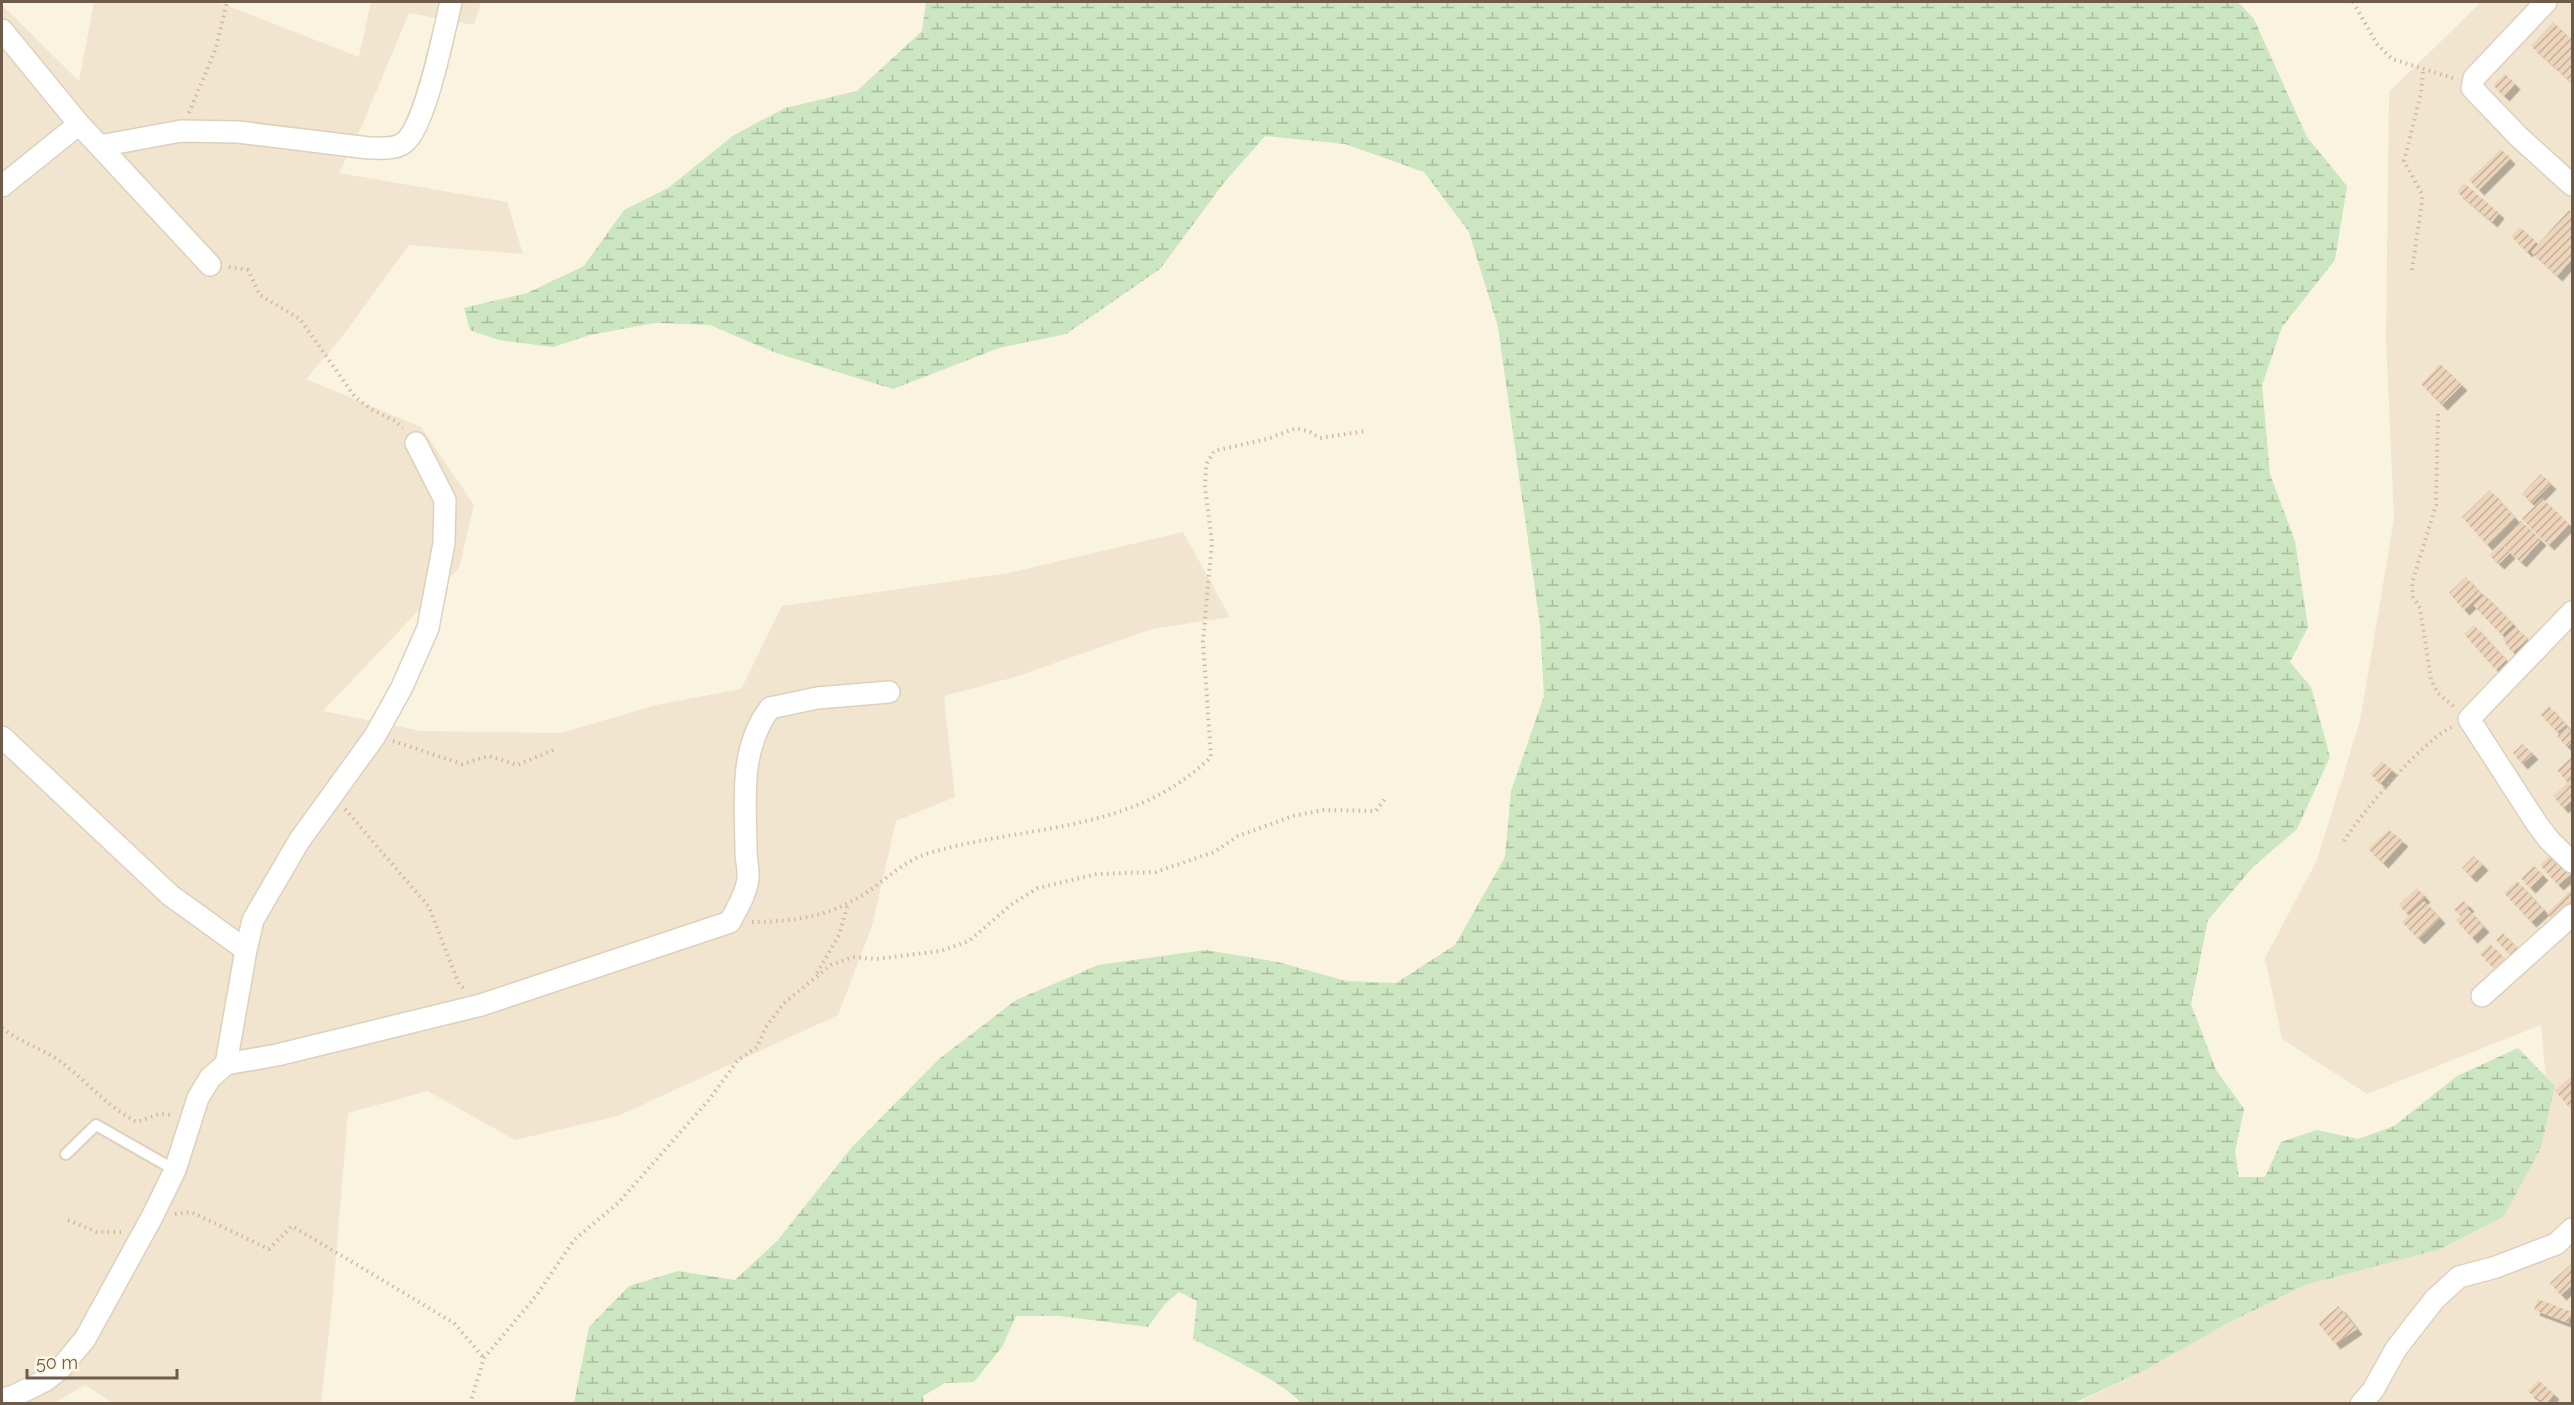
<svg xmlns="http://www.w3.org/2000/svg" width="2574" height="1405" font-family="Raleway,sans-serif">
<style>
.residential{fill:#f1e5cf}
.wetland{fill:url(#wetland-marsh)}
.building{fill:url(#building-hatch);filter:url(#shadow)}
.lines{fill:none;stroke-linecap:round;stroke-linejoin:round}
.service-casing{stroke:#ddd0bd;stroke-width:14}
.minor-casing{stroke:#ddd0bd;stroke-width:24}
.path{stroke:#d2b89e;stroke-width:4;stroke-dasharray:1.5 4.5;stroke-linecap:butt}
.service{stroke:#fff;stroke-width:10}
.minor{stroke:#fff;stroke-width:21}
</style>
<defs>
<pattern id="wetland-marsh" width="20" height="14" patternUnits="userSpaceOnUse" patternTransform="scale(1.5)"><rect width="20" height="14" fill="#cbe6c0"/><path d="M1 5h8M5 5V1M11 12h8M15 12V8" fill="none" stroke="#a9bd9e"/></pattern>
<pattern id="building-hatch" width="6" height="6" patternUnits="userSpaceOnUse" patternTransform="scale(1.5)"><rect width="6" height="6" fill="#edd4ba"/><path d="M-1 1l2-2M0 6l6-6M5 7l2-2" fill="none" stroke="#c4af99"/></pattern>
<filter id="shadow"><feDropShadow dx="5.5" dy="5.5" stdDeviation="0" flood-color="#0004"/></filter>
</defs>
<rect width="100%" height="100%" fill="#faf3e0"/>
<path class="residential" d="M94,2H218L359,57L371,2H481L474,25L409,13L363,123L339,173L507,202L523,254L409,245L342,337L306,379L421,427L474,505L459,568L323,711L421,731L561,733L656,705L741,689L782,606L1008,573L1183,532L1230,617L1152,629L1015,677L944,696L955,797L896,821L872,926L838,1015L618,1116L515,1140L428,1091L348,1113L331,1315L321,1403H113L85,1385L54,1403H2V5L79,81Z
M2481,2H2572V1403L2075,1404L2145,1370L2228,1323L2305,1285L2441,1249L2503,1216L2541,1148L2549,1112L2541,1025L2367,1094L2282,1039L2265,958L2317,860L2360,721L2394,519L2386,338L2389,92Z"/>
<path class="wetland" d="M926,2H2238L2254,19L2307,137L2347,186L2335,260L2282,327L2262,385L2270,474L2295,541L2308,627L2290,662L2311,687L2330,757L2297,829L2253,867L2208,920L2191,1004L2216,1070L2244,1109L2235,1152L2239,1177H2265L2281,1142L2317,1130L2358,1139L2394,1126L2457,1076L2518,1048L2555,1086L2541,1148L2504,1216L2441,1249L2305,1285L2228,1323L2145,1370L2074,1403H1301C1284,1382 1220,1353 1193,1339L1197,1301L1179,1292L1165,1304L1148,1327L1059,1316H1016L1002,1347L974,1382L945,1383L923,1396L924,1403H574L589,1327L629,1286L678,1271L735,1280L777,1241L852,1147L939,1059L1016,1000L1098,965L1206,950L1278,962L1346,981L1396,983L1455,945L1505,857L1511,791L1544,696L1540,625L1498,327L1469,232L1424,172L1345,144L1265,136L1223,184L1160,269L1066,334L999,348L893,389L776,353L710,325L655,323L590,335L553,347L499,340L470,330L464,308L527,293L584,266L624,210L668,188L734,135L785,108L857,91L922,31Z"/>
<path class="building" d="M2553,22L2572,40V83L2531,46Z
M2505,74L2515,84L2504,96L2493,85Z
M2501,149L2510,159L2479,190L2469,180Z
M2464,183L2499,213L2492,222L2457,192Z
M2569,210L2572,213V259L2557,276L2531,252Z
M2520,227L2536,242L2527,252L2511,236Z
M2440,364L2462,385L2442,405L2421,384Z
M2541,474L2551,484L2532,503L2522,494Z
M2490,490L2515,518L2487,545L2462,517Z
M2542,498L2569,524L2549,545L2522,519Z
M2521,521L2541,540L2521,562L2501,543Z
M2501,544L2510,553L2499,564L2489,555Z
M2466,577L2481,594L2464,610L2449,593Z
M2484,594L2513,624L2502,635L2473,605Z
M2474,625L2506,660L2496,670L2464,634Z
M2516,627L2527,639L2512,653L2503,639Z
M2549,706L2566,725L2557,732L2540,714Z
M2567,727L2572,733V742L2567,747L2557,736Z
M2523,744L2533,754L2522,764L2513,753Z
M2572,757V778L2567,782L2557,770Z
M2382,761L2392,770L2381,783L2370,774Z
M2572,779V800L2563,808L2553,796Z
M2389,830L2403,841L2383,863L2368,849Z
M2552,853L2571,874L2558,885L2540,865Z
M2474,856L2483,865L2471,877L2462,868Z
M2534,866L2543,875L2530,888L2521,878Z
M2517,881L2544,910L2531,922L2504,893Z
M2417,888L2425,897L2407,914L2399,905Z
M2572,889V907L2556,923L2547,913Z
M2424,901L2440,918L2419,939L2402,922Z
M2464,901L2469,906L2459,915L2454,909Z
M2468,909L2484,927L2472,938L2456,920Z
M2503,933L2518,949L2511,956L2496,940Z
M2490,944L2512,966L2501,976L2480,954Z
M2572,1075V1110L2555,1091Z
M2572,1263V1285L2561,1295L2550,1283Z
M2538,1299L2572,1312L2568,1323L2534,1310Z
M2339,1306L2357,1329L2335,1344L2318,1323Z
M2538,1380L2554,1394L2546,1404L2528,1392Z"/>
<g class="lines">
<defs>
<path id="service" d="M66,1154L96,1125L175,1170"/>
<path id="minor" d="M2546,2L2474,78L2472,88L2519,137L2572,185
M2,30L79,124L210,265
M100,146L181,131L238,132L369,148C381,148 396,150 405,142C426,124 444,31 451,2
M2,186L79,124
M2572,612L2469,719L2537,824L2550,841L2572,862
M2,737L170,895L246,950
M2482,996L2572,915
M226,1064L246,950L253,920L299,841L375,736L402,687L428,628L444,543L445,500L416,443
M2,1399L14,1396L46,1380L60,1369L85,1339L152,1217L175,1170L198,1098L210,1078L226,1064L277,1055L481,1005L730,922C737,908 746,895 748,879C749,870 746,860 746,851C746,801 738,751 770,708L817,698L889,692
M2361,1404L2373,1390L2396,1349L2416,1323L2435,1299L2459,1277L2496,1267L2556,1244L2572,1229"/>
</defs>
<use href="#service" class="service-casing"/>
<use href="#minor" class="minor-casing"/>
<path class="path" d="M2353,2L2377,44L2392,59L2456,79
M189,113L216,48L227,2
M229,267L248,270L260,295L300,319L355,397L371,409L397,422L403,428
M2412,270L2422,202V194L2404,161L2421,93L2423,71
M2438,414L2436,505L2412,583L2413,597L2420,608L2431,680L2438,693L2454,707
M393,741L462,764L489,756L517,765L556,749
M345,809L429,907L459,984L465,990
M2344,841C2362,812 2422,741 2452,727
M752,922C798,921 830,917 869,891C887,878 905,861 926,854C1027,823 1129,836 1211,757L1203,641L1212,542L1205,487L1206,465L1214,451L1267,439L1296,428L1310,432L1320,438L1366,431
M817,973L839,935L848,904
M2,1028C21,1043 45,1049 65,1065C89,1084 109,1108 137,1122L159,1114L174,1115
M175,1214L191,1212L269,1249L292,1226L454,1323L484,1358
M68,1220L97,1232H121
M470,1404L484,1358L536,1296L574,1240L618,1203L708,1101L738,1060L757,1047L766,1027L784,1003L831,965L853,957L877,959L941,951L969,941L1012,904L1038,888L1097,874L1156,872L1214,852L1238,836L1293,816L1323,810L1376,811L1385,799"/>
<use href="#service" class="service"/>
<use href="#minor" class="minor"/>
</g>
<rect width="2574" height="1405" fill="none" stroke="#6f5b49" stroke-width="6"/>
<path d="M27 1369v9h150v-9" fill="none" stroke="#6f5b49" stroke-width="3"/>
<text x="36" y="1369" font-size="18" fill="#6f5b49" stroke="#fef7e6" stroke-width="4.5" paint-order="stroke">50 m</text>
</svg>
